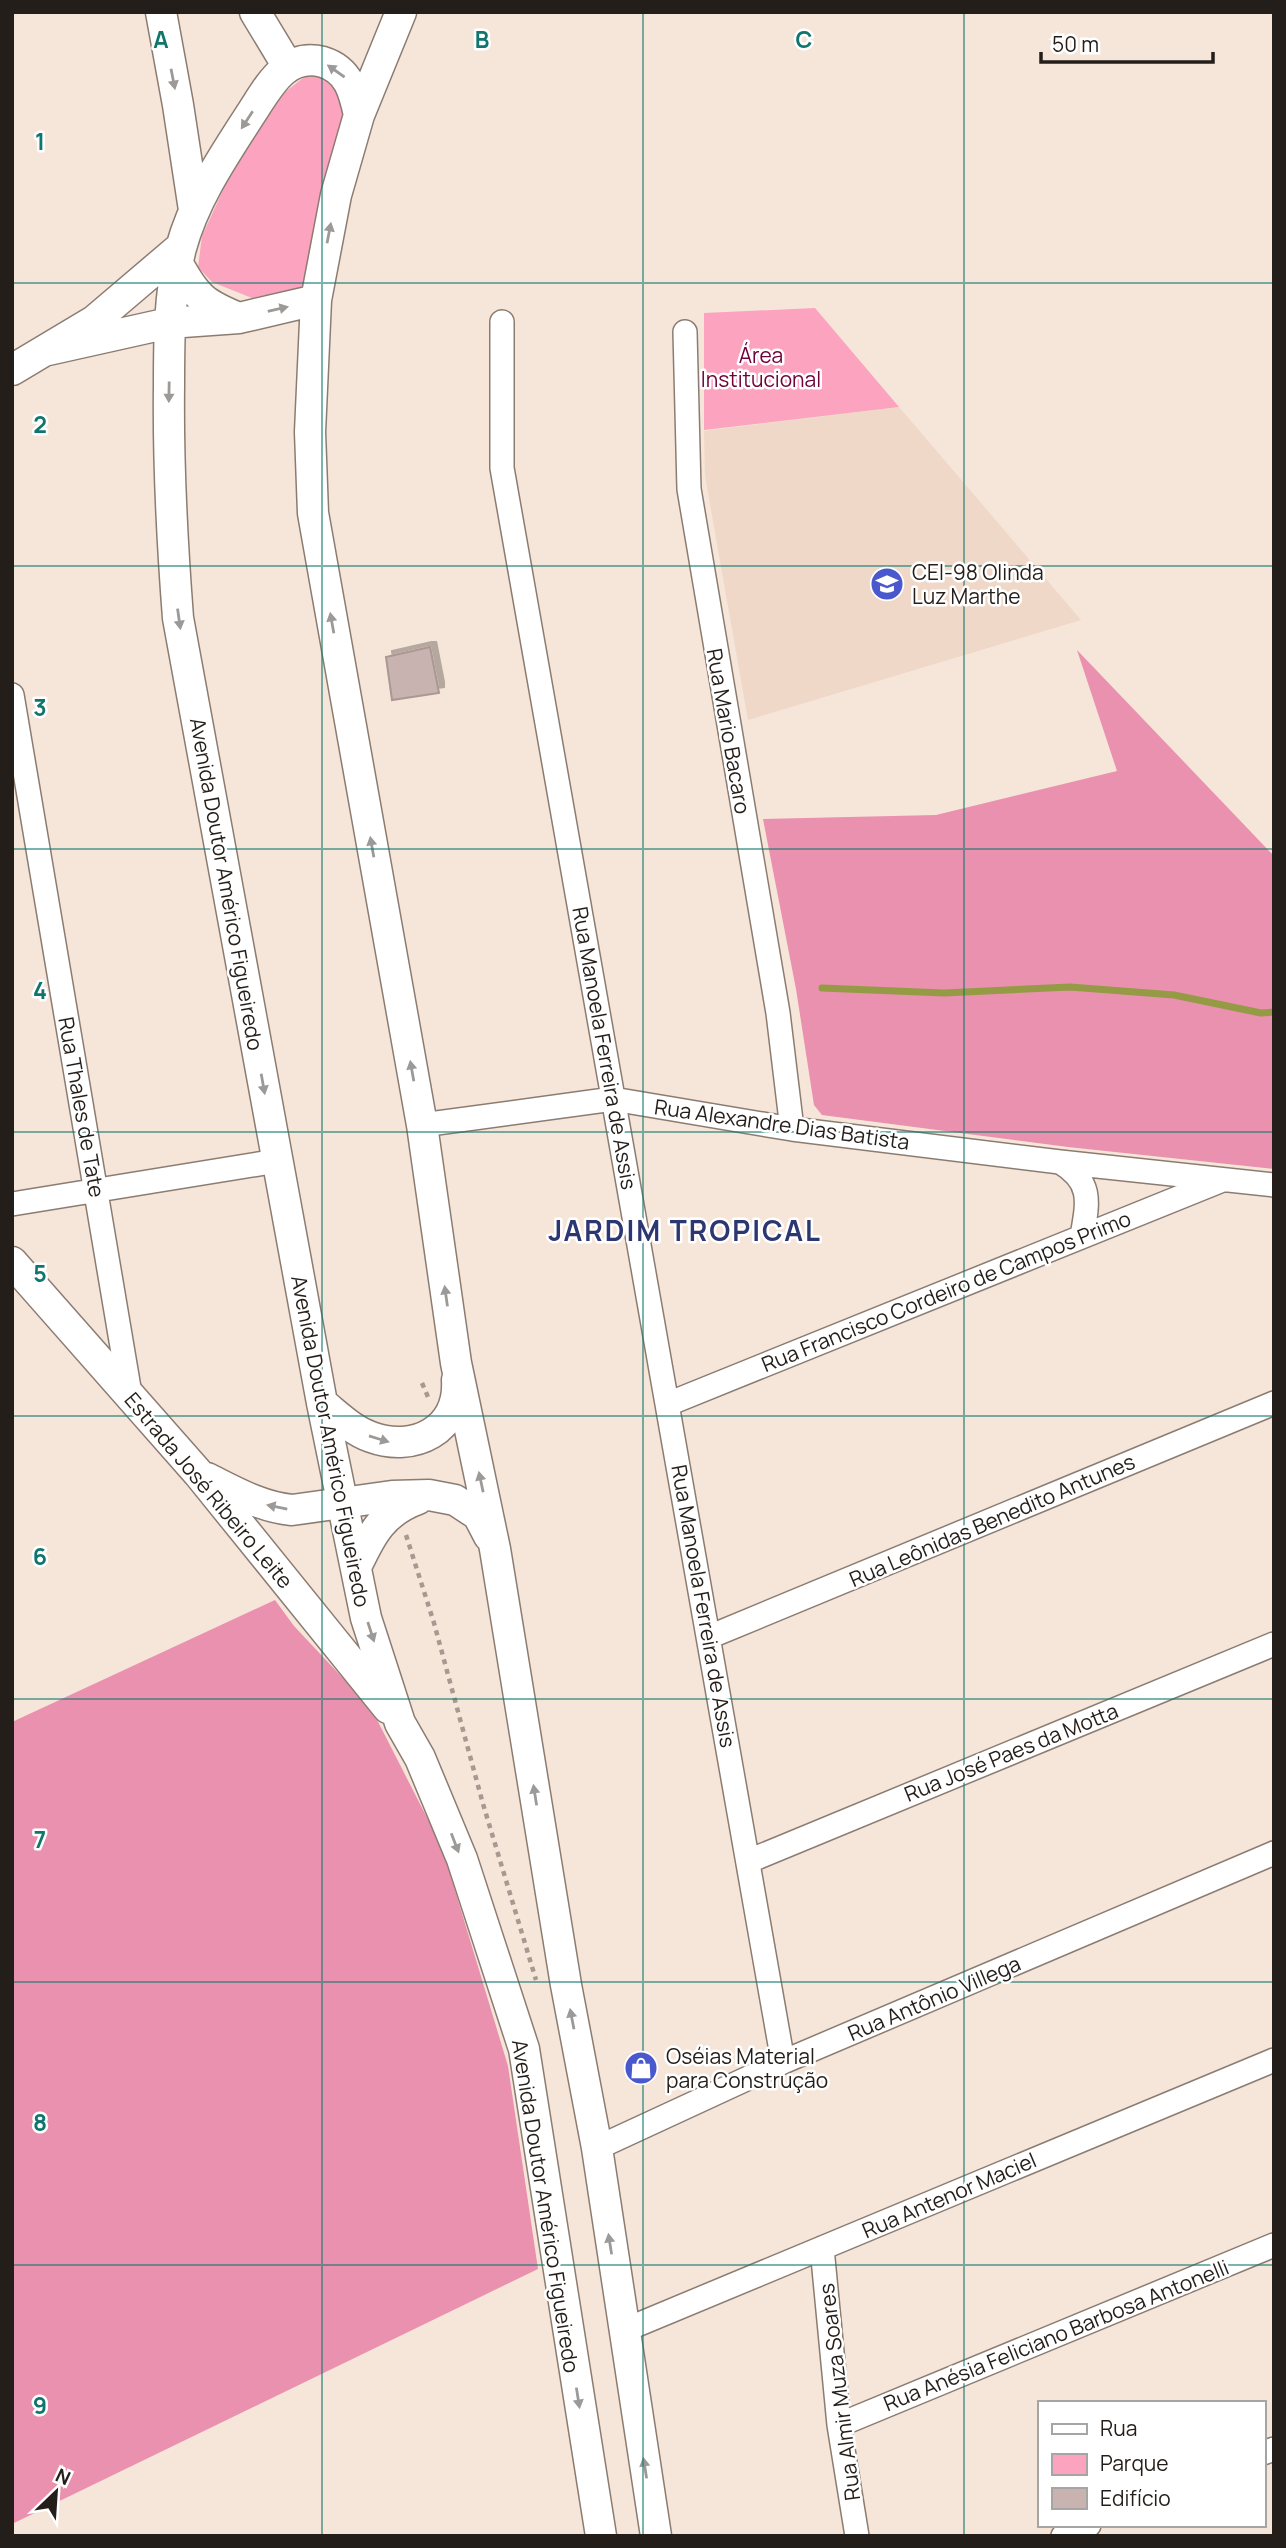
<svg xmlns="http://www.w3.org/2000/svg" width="1286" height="2548" font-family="Manrope,sans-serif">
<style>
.built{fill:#efd8c8}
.green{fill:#fba3bf}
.forest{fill:#e991ae}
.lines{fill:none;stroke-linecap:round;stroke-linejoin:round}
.stream{stroke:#949b44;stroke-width:7}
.building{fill:#c8b3b0;stroke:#ab9794;stroke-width:2;filter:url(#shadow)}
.minor-casing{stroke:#8b7c72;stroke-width:26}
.major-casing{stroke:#8b7c72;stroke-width:33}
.path{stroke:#a69991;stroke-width:4.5;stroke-dasharray:5 5;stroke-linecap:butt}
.minor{stroke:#fff;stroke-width:23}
.major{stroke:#fff;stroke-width:30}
.oneway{fill:#9c9a98}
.grid{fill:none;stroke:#0f766e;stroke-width:2;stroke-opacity:0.55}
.labels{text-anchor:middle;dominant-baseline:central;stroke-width:5;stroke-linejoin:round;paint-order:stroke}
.park-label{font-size:21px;fill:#6f023a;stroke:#fff}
.poi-label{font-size:21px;fill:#241e1a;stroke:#fff;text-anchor:start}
.street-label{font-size:21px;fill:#241e1a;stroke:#fff}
.district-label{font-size:28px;font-weight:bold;letter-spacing:2px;fill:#2c3670;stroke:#fff}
.grid-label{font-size:23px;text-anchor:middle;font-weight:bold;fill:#0f766e;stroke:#fff;stroke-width:5;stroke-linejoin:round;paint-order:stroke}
</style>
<defs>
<filter id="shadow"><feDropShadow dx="6" dy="-6" stdDeviation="0" flood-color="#0004"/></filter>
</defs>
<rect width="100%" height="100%" fill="#f6e5d9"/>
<path class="built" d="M899,407L1081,620L748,720L705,476L704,431Z"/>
<path class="green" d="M313,70L343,82L344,120L320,194L308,278L300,288L252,298L212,282L198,267L202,236L240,153L284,93Z
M815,308L899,407L704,430V313Z"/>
<path class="forest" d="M1077,650L1274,856V1169L1068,1147L822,1115L814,1105L796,989L763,819L936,815L1117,771Z
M275,1600L294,1626L371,1708L442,1847L508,2066L538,2269L12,2524V1722Z"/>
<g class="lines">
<path class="stream" d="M822,988L944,993L1070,987L1174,995L1261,1013L1274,1012"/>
</g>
<path class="building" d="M430,647L439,693L392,700L386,657Z"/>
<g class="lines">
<defs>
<path id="minor" d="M502,322V468L783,2062
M685,332L689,489L778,1013L792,1129
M12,695L130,1394
M422,1125L613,1099L792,1129L1060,1162L1274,1185
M1060,1162C1093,1182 1088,1202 1082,1236
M12,1204L277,1161
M668,1404L1220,1181
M709,1637L1274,1403
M749,1861L1274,1644
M597,2148L783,2062L1274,1853
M822,2248L839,2425L857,2536
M625,2330L1274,2060
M839,2425L1274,2245
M1263,2453L1274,2449
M1063,2536L1089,2525"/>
<path id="major" d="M161,12L178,105L194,210
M255,12L287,65
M401,12L359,115L336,195L316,300L310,432L313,513L422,1125L456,1363L495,1549L566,1985L597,2148L656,2536
M359,115C354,92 349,70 323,62C286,52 269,86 252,112C225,154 194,199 181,248C169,292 169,339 169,385C168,463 172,540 178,618L322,1403L366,1618L400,1723L420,1758L462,1859L524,2049L601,2536
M178,264C196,297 204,304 239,318
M48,350L169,323L239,318L316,300
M12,370L94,321L181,247
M12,1262L198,1473L388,1708
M322,1403C338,1416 352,1430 371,1437C414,1453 460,1430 457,1380
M207,1478C235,1492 261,1507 292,1510L392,1496L429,1495L455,1500L478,1515L489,1536
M357,1565C372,1533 383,1512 418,1499"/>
</defs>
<use href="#minor" class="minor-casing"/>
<use href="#major" class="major-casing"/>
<path class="path" d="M422,1383L428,1397
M406,1535L434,1623L483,1804L536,1980"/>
<use href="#minor" class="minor"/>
<use href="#major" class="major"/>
</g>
<defs><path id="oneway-solid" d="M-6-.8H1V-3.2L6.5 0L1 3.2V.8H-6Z" transform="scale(1.75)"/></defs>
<g class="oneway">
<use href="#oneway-solid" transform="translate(336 71) rotate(-145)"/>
<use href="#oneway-solid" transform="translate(173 79) rotate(79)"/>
<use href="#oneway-solid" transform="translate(247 120) rotate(123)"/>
<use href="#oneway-solid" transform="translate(329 233) rotate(-79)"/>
<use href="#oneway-solid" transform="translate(278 309) rotate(-13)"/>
<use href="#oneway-solid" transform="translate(169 392) rotate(91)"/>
<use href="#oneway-solid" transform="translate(179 619) rotate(82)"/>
<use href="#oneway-solid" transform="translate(332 623) rotate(-100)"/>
<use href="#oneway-solid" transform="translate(372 847) rotate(-100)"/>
<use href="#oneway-solid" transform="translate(412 1071) rotate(-100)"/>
<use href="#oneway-solid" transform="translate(263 1084) rotate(80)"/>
<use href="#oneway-solid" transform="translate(446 1296) rotate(-98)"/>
<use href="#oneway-solid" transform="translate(379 1439) rotate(17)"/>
<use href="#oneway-solid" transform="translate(481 1482) rotate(-102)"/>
<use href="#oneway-solid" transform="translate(277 1507) rotate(-168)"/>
<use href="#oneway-solid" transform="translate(371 1632) rotate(72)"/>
<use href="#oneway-solid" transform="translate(535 1795) rotate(-99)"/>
<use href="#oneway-solid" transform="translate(455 1843) rotate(69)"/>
<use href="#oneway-solid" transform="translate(572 2019) rotate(-101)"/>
<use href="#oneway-solid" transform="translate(610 2244) rotate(-99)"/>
<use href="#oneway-solid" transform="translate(578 2398) rotate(81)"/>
<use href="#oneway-solid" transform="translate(645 2468) rotate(-99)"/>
</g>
<path class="grid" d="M322,12V2536M643,12V2536M964,12V2536M12,283H1274M12,566H1274M12,849H1274M12,1132H1274M12,1416H1274M12,1699H1274M12,1982H1274M12,2265H1274"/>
<defs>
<symbol id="school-disc" viewBox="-11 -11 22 22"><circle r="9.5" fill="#4a58cd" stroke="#fff"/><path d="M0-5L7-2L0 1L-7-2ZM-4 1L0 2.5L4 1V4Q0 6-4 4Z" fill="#fff"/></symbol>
<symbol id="shop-disc" viewBox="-11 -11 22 22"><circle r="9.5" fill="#4a58cd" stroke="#fff"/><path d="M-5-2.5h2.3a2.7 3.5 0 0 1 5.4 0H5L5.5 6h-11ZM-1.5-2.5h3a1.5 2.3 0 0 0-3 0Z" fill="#fff"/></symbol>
</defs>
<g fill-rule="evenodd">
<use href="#school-disc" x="868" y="565" width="38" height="38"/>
<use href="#shop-disc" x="622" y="2049" width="38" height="38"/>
</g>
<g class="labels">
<g class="park-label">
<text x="761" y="355">Área<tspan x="761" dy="24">Institucional</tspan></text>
</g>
<g class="poi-label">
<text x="912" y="572">CEI-98 Olinda<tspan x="912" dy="24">Luz Marthe</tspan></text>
<text x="666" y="2056">Oséias Material<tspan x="666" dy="24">para Construção</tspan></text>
</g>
<g class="street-label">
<text transform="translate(729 731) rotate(80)">Rua Mario Bacaro</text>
<text transform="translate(227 884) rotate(80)">Avenida Doutor Américo Figueiredo</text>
<text transform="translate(605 1048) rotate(80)">Rua Manoela Ferreira de Assis</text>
<text transform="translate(82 1107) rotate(80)">Rua Thales de Tate</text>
<text transform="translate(782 1124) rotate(8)">Rua Alexandre Dias Batista</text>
<text transform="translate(946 1291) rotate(-22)">Rua Francisco Cordeiro de Campos Primo</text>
<text transform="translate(331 1441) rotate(79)">Avenida Doutor Américo Figueiredo</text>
<text transform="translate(209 1490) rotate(50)">Estrada José Ribeiro Leite</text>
<text transform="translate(992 1520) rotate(-23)">Rua Leônidas Benedito Antunes</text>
<text transform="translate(704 1606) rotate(80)">Rua Manoela Ferreira de Assis</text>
<text transform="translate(1011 1752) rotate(-22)">Rua José Paes da Motta</text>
<text transform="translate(934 1998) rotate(-23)">Rua Antônio Villega</text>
<text transform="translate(949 2195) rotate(-23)">Rua Antenor Maciel</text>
<text transform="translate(546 2206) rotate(81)">Avenida Doutor Américo Figueiredo</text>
<text transform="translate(1056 2335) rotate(-22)">Rua Anésia Feliciano Barbosa Antonelli</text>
<text transform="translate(839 2392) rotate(-97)">Rua Almir Muza Soares</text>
</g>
<g class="district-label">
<text x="685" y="1230">JARDIM TROPICAL</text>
</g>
</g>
<g class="grid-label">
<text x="161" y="48">A</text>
<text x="482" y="48">B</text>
<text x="804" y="48">C</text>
<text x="40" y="150">1</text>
<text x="40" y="433">2</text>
<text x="40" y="716">3</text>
<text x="40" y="999">4</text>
<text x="40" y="1282">5</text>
<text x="40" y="1565">6</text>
<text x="40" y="1848">7</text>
<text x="40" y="2131">8</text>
<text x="40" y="2414">9</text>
</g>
<rect width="1286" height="2548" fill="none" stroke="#241e1a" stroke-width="28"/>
<rect x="1038" y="2401" width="228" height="126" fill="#ffffff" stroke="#a7a5a3" stroke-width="2"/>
<rect x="1052" y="2424" width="35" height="10" fill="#ffffff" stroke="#a7a5a3" stroke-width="2"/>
<text x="1100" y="2436" font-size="21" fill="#241e1a">Rua</text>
<rect x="1052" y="2454" width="35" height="21" fill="#fba3bf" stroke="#a7a5a3" stroke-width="2"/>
<text x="1100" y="2471" font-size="21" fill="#241e1a">Parque</text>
<rect x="1052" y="2488" width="35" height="21" fill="#c8b3b0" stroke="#a7a5a3" stroke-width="2"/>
<text x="1100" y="2506" font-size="21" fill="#241e1a">Edifício</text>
<g transform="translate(56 2492) rotate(25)" stroke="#ffffff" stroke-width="5" paint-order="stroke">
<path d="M0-5L12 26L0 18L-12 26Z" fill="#241e1a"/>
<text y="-10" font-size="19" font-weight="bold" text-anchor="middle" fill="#241e1a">N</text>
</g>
<path d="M1041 52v10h172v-10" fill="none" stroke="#241e1a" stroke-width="3.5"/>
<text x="1052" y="52" font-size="21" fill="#241e1a" stroke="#ffffff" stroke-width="5" paint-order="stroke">50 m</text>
</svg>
